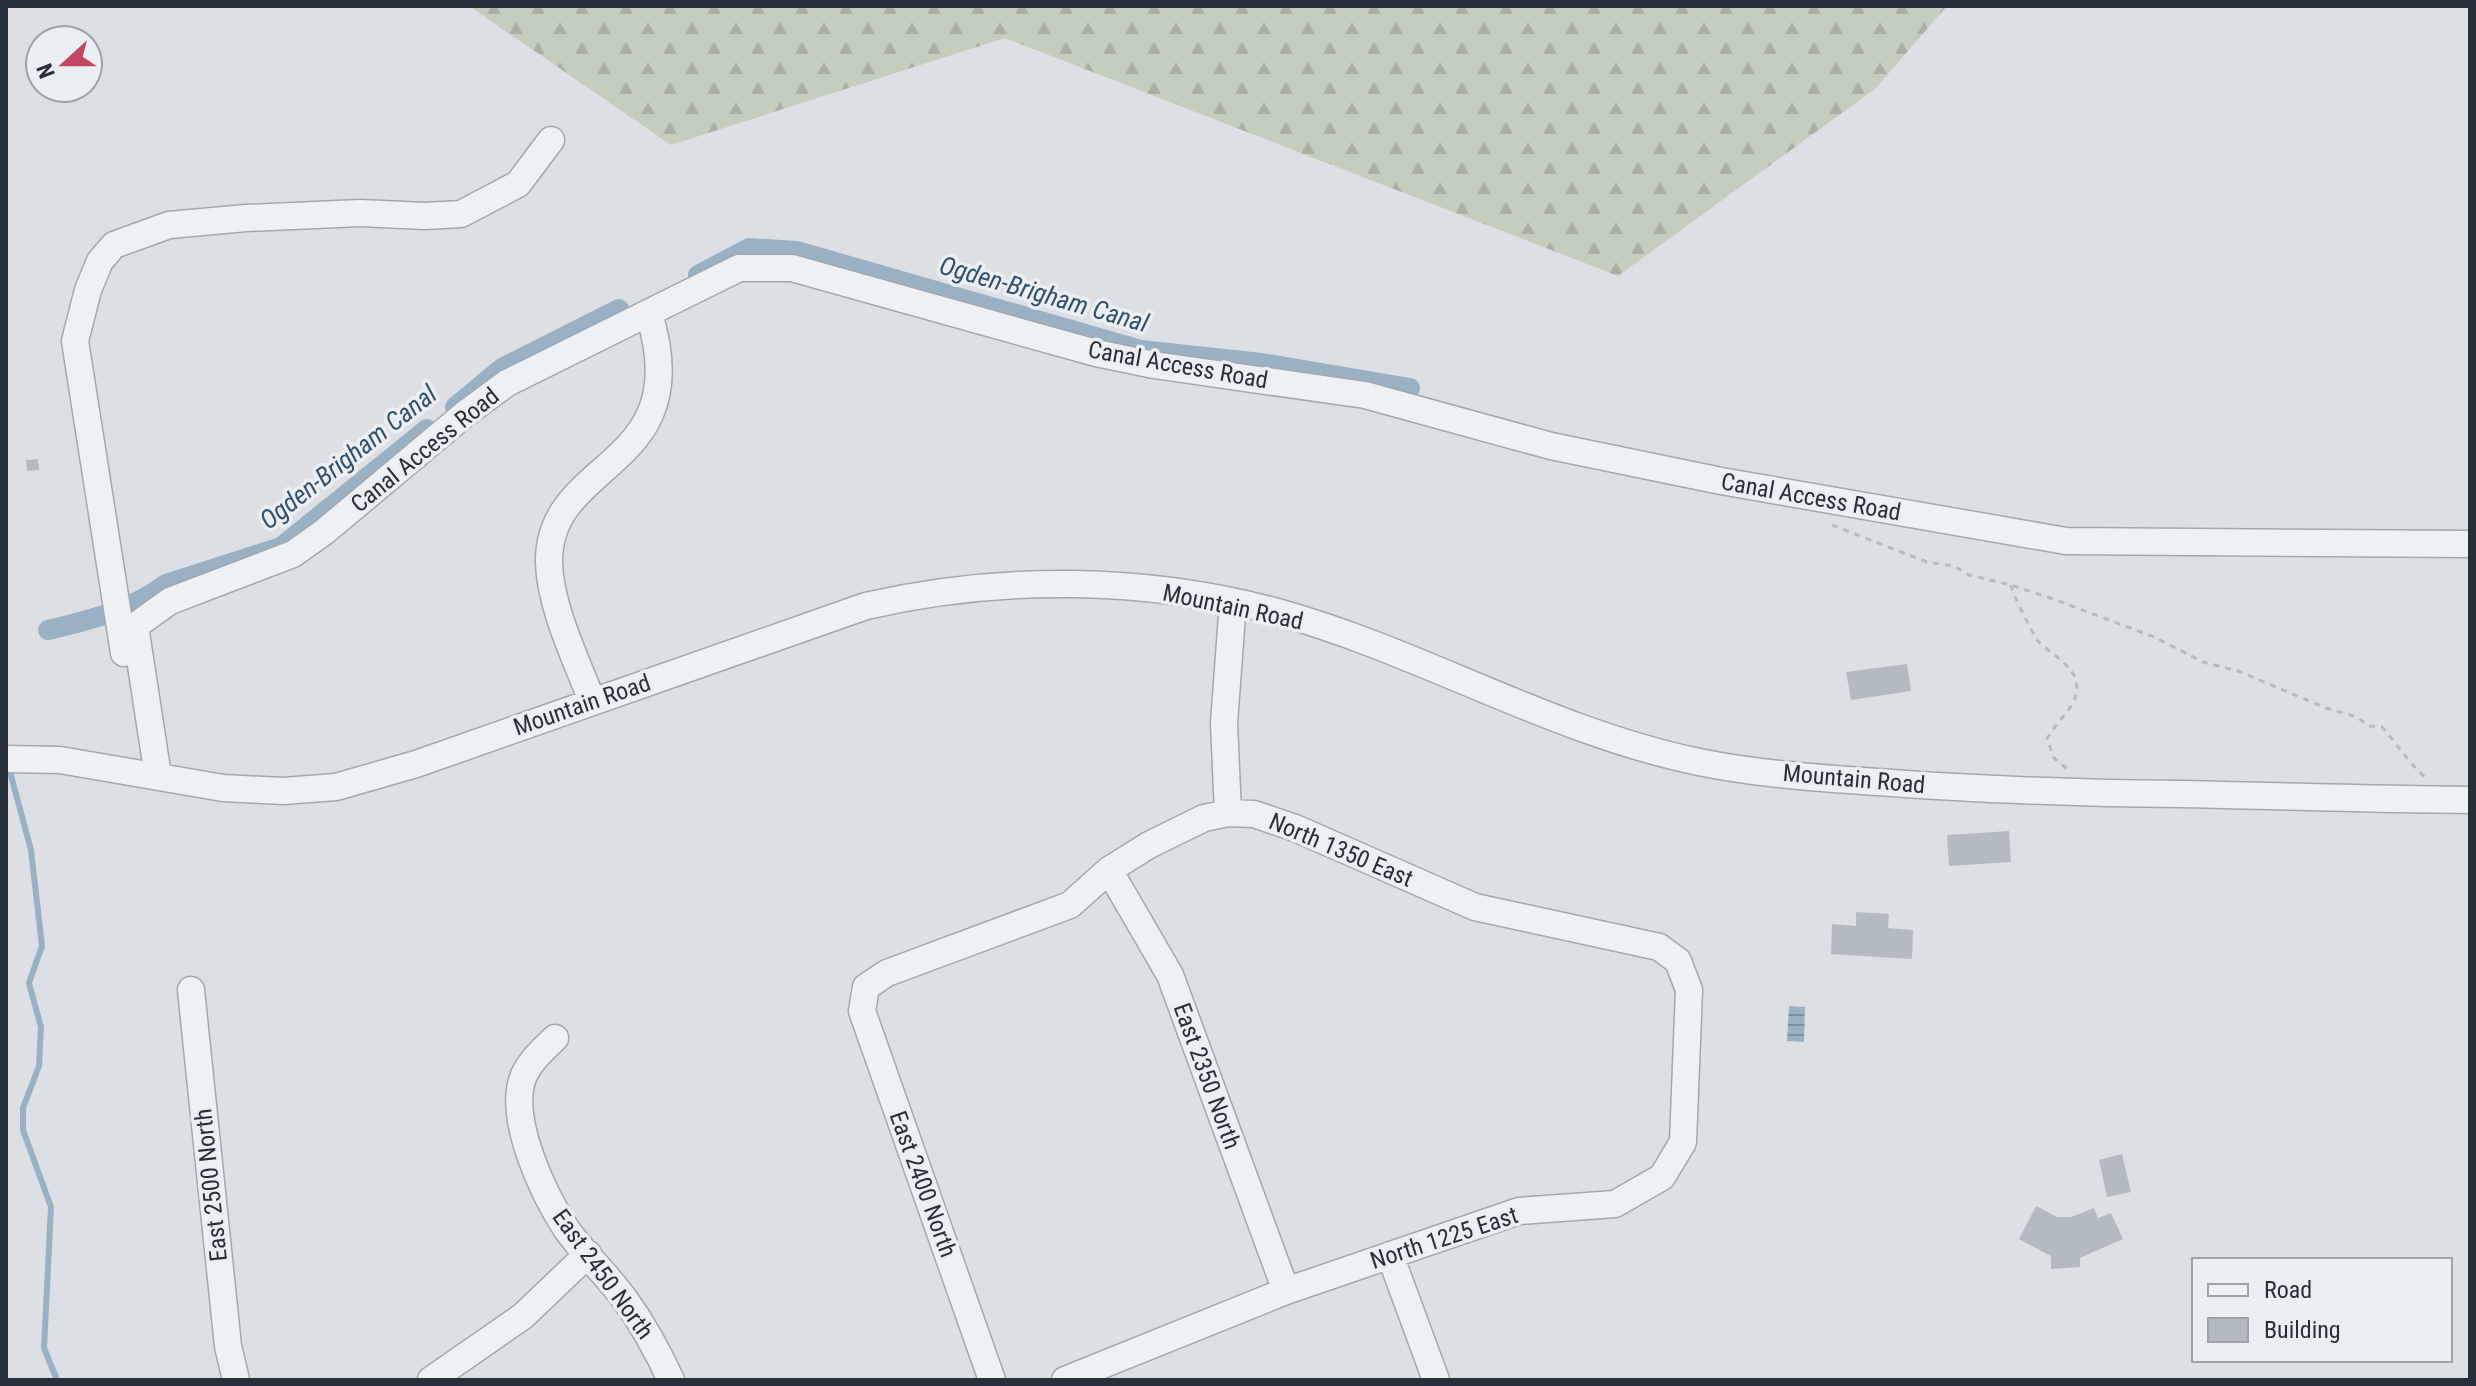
<svg xmlns="http://www.w3.org/2000/svg" width="2476" height="1386" font-family="'Roboto Condensed',sans-serif">
<style>
.forest{fill:url(#forest-firs)}
.water{fill:url(#water-rules)}
.lines{fill:none;stroke-linecap:round;stroke-linejoin:round}
.stream{stroke:#99b1c3;stroke-width:6}
.canal{stroke:#99b1c3;stroke-width:20}
.building{fill:#b4bac1}
.minor-casing{stroke:#a2a8ae;stroke-width:29}
.path{stroke:#b6bbc0;stroke-width:3;stroke-dasharray:6 6;stroke-linecap:butt}
.minor{stroke:#eef1f4;stroke-width:26}
.labels{text-anchor:middle;dominant-baseline:central;stroke-width:7;stroke-linejoin:round;paint-order:stroke}
.street-label{font-size:24px;fill:#27303a;stroke:#ebeff3}
.water-label{font-size:26px;font-style:italic;fill:#35516a;stroke:#ebeff3}
</style>
<defs>
<pattern id="forest-firs" width="22" height="20" patternUnits="userSpaceOnUse" patternTransform="scale(2)"><rect width="22" height="20" fill="#c3cebe"/><path d="M5 1l3.5 6h-7zM16 11l3.5 6h-7z" fill="#a8b1a4"/></pattern>
<pattern id="water-rules" width="6" height="5" patternUnits="userSpaceOnUse" patternTransform="scale(2)"><rect width="6" height="5" fill="#99b1c3"/><path d="M0 2.5h6" fill="none" stroke="#7d909f"/></pattern>
</defs>
<rect width="100%" height="100%" fill="#dce0e5"/>
<path class="forest" d="M469,6H1947L1875,89L1618,276L1005,38L671,145Z"/>
<path class="water" d="M1789,1006L1805,1007L1804,1042L1787,1041Z"/>
<g class="lines">
<path class="stream" d="M9,768L31,850L42,946L29,983L41,1027L39,1066L23,1108V1130L51,1207L44,1348L57,1380"/>
<path class="canal" d="M698,275L749,248L797,251L1141,350L1261,363L1410,388
M455,407L502,368L619,309
M48,630C87,621 134,609 166,584L281,547L427,429"/>
</g>
<path class="building" d="M38,459L39,470L27,471L26,460Z
M1907,664L1911,691L1851,700L1846,672Z
M2009,831L2011,862L1949,866L1947,835Z
M1856,912L1889,914L1888,928L1913,930L1912,959L1831,954L1832,924L1856,926Z
M2122,1154L2131,1192L2107,1197L2099,1160Z
M2036,1206L2057,1217H2071L2094,1208L2098,1218L2111,1213L2123,1239L2080,1258V1267L2051,1269V1256L2019,1239Z"/>
<g class="lines">
<defs>
<path id="minor" d="M124,653L75,341L88,290L100,261L114,245L169,225L246,218L360,213L425,216L461,214L518,184L551,140
M592,701C576,659 550,607 549,562C548,457 698,471 649,314
M6,759L60,760L223,788L283,791L336,787L416,764L866,606C1001,575 1147,576 1281,613C1423,653 1553,732 1699,762C1757,774 1819,778 1878,782C1955,788 2031,791 2108,793C2229,794 2349,799 2470,800
M158,776L135,626L170,601L293,554L324,532L465,414L507,383L739,268H792L1096,353L1154,365L1365,395L1551,446L1721,481L2066,541L2470,544
M1228,813L1224,723L1233,602
M1109,870L1170,975L1286,1291
M191,990L228,1346L236,1380
M555,1038C543,1050 531,1060 524,1075C506,1117 544,1195 567,1230C585,1255 608,1276 626,1301C644,1326 658,1352 671,1380
M1390,1255L1436,1380
M431,1380L523,1316L588,1254
M992,1380L862,1011L866,987L887,973L1070,905L1109,870L1149,845L1204,818L1228,813L1254,814L1295,828L1475,907L1659,947L1678,961L1689,990L1683,1142L1662,1177L1615,1204L1519,1211L1286,1291L1065,1380"/>
</defs>
<use href="#minor" class="minor-casing"/>
<path class="path" d="M1832,525L1927,562L1954,566L1969,575L2011,585L2056,600L2154,637L2203,662L2238,671L2326,708L2357,717L2369,726L2382,727C2397,744 2408,762 2425,777
M2011,585C2012,593 2034,637 2039,642C2055,658 2088,671 2073,703C2066,715 2054,726 2047,739L2054,758L2068,770"/>
<use href="#minor" class="minor"/>
</g>
<g class="labels">
<g class="street-label">
<text transform="translate(1178 365) rotate(10)">Canal Access Road</text>
<text transform="translate(425 450) rotate(-39)">Canal Access Road</text>
<text transform="translate(1811 497) rotate(10)">Canal Access Road</text>
<text transform="translate(1233 607) rotate(12)">Mountain Road</text>
<text transform="translate(582 705) rotate(-19)">Mountain Road</text>
<text transform="translate(1854 779) rotate(5)">Mountain Road</text>
<text transform="translate(1341 850) rotate(23)">North 1350 East</text>
<text transform="translate(1207 1076) rotate(70)">East 2350 North</text>
<text transform="translate(923 1184) rotate(70)">East 2400 North</text>
<text transform="translate(211 1185) rotate(-96)">East 2500 North</text>
<text transform="translate(1444 1238) rotate(-18)">North 1225 East</text>
<text transform="translate(603 1274) rotate(54)">East 2450 North</text>
</g>
<g class="water-label">
<text transform="translate(1044 294) rotate(16)">Ogden-Brigham Canal</text>
<text transform="translate(348 457) rotate(-38)">Ogden-Brigham Canal</text>
</g>
</g>
<rect width="2476" height="1386" fill="none" stroke="#27303a" stroke-width="16"/>
<rect x="2192" y="1258" width="260" height="104" fill="#ebeff3" stroke="#9da3a9" stroke-width="2"/>
<rect x="2208" y="1284" width="40" height="12" fill="#eef1f4" stroke="#9da3a9" stroke-width="2"/>
<text x="2264" y="1298" font-size="24" fill="#27303a">Road</text>
<rect x="2208" y="1318" width="40" height="24" fill="#b4bac1" stroke="#9da3a9" stroke-width="2"/>
<text x="2264" y="1338" font-size="24" fill="#27303a">Building</text>
<g transform="translate(64 64) rotate(249)"><circle r="38" fill="#ebeff3" stroke="#9da3a9" stroke-width="2"/>
<path d="M0-6L14 30L0 20L-14 30Z" fill="#c24965"/>
<text y="-12" font-size="22" font-weight="bold" text-anchor="middle" fill="#27303a">N</text>
</g>
</svg>
